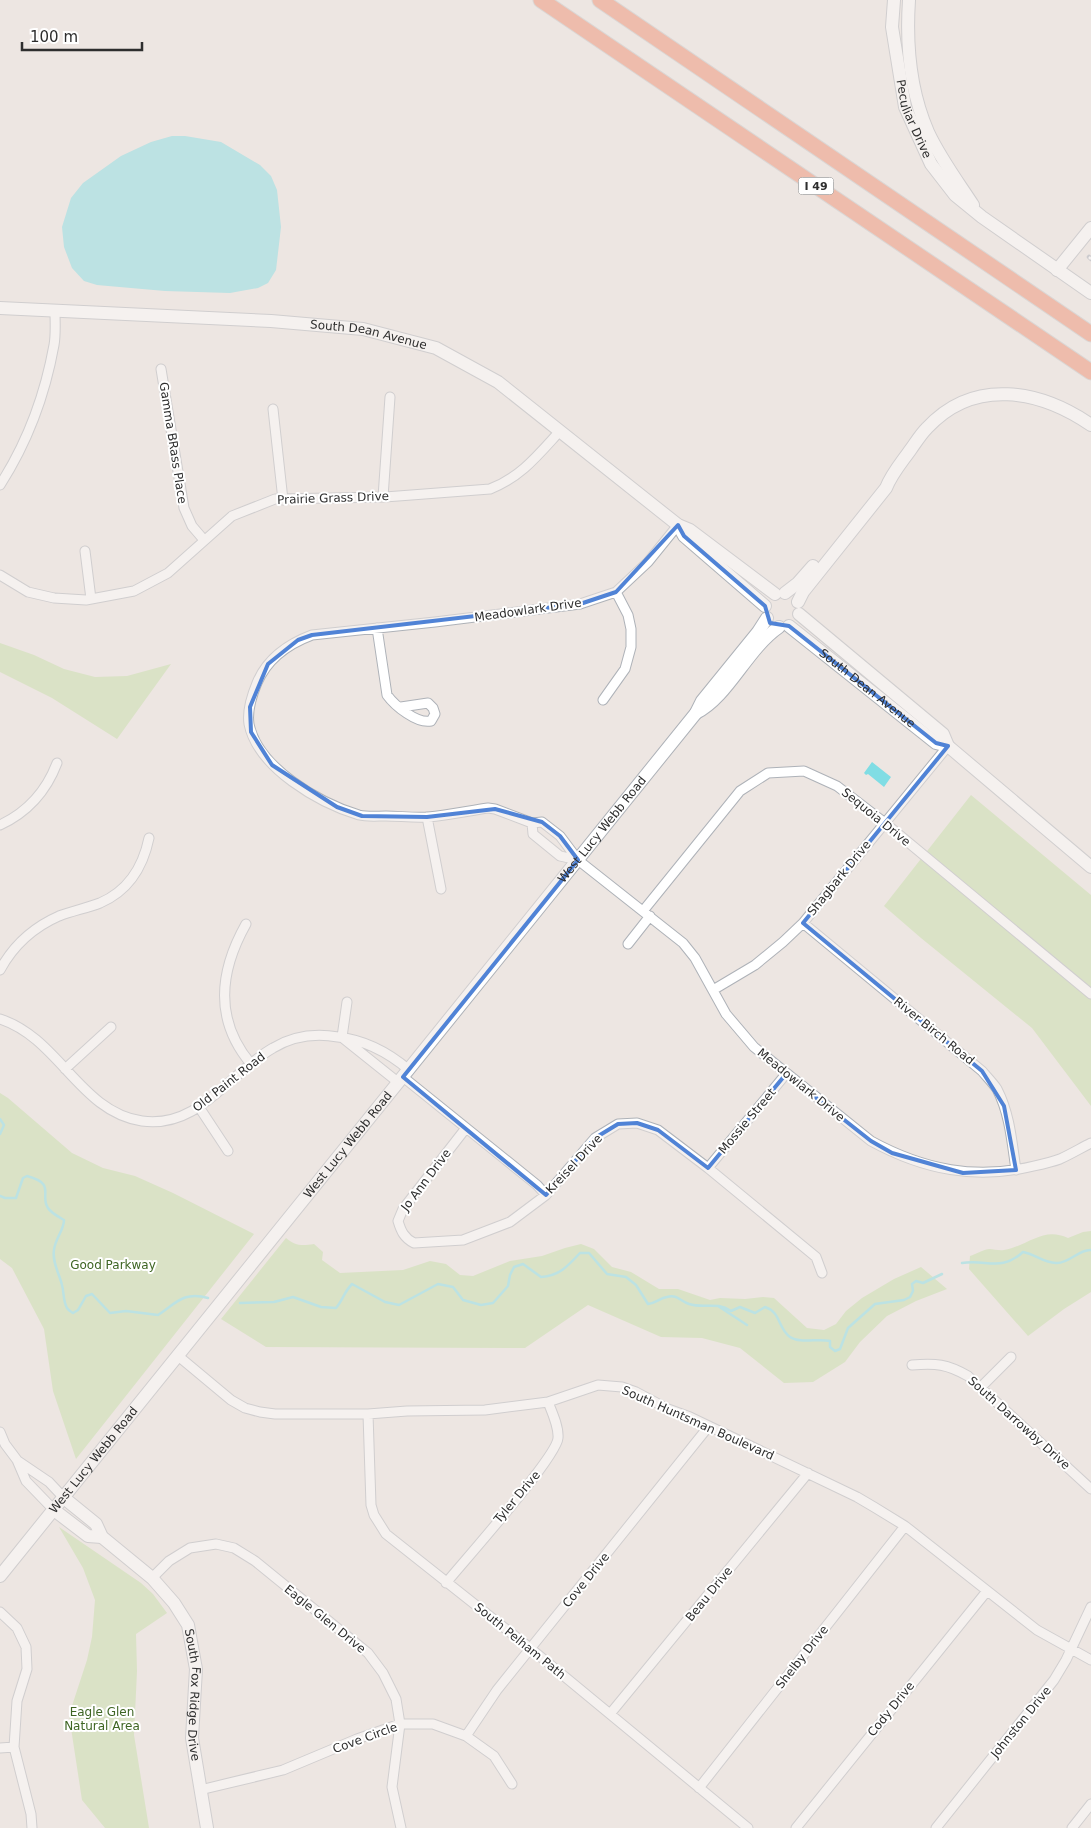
<svg xmlns="http://www.w3.org/2000/svg" width="1091" height="1828" font-family="'DejaVu Sans',sans-serif">
<style>
.green{fill:#c3dea4}
.water{fill:#80dde4}
.lines{fill:none;stroke-linecap:round;stroke-linejoin:round}
.stream{stroke:#80dde4;stroke-width:2.5}
.street-casing{stroke:#aeb2b8;stroke-width:11}
.secondary-casing{stroke:#aeb2b8;stroke-width:14}
.highway-casing{stroke:#c4c4c4;stroke-width:17}
.street{stroke:#fff;stroke-width:9}
.secondary{stroke:#fff;stroke-width:12}
.highway{stroke:#ef8b6b;stroke-width:15}
.rail-casing{stroke:#a5aab6;stroke-width:4.5}
.rail{stroke:#fff;stroke-width:2.5;stroke-dasharray:8;stroke-linecap:butt}
.marked{fill:none;stroke:#5083d6;stroke-width:4;stroke-linejoin:round}
.labels{text-anchor:middle;dominant-baseline:central;stroke-width:4;stroke-linejoin:round;paint-order:stroke}
.shield{fill:#fff;stroke:#6d6d6d;stroke-width:1}
.shield-label{font-size:11px;font-weight:bold;fill:#2e2e2e}
.street-label{font-size:12px;fill:#2e2e2e;stroke:#fff}
.park-label{font-size:12px;fill:#3e6523;stroke:#fff}
</style>
<rect width="100%" height="100%" fill="#ede6e2"/>
<path class="green" d="M0,643L34,655L64,669L95,677L127,676L171,664L117,739L52,698L0,672Z
M971,795L1091,895V1106L1032,1028L921,938L884,906Z
M0,1093L8,1098L72,1153L103,1168L135,1176L173,1193L254,1234L76,1459L53,1391L44,1329L12,1268L0,1259Z
M1091,1231V1292L1064,1309L1028,1336L969,1269L970,1256C976,1254 982,1250 989,1249C994,1249 999,1251 1004,1250C1028,1246 1043,1226 1068,1238L1083,1232Z
M286,1238C295,1246 302,1246 314,1244L323,1252L322,1260L340,1273L403,1270L430,1261L446,1264L460,1275L473,1276L510,1261L542,1256L565,1248L581,1244L594,1249L612,1267L631,1272L659,1289H678L710,1300L720,1298L745,1299L763,1297L774,1298L807,1328L824,1330L836,1324L846,1311L862,1298L894,1279L921,1267L947,1289L916,1301L887,1316L860,1342L845,1362L813,1382L784,1383L740,1348L702,1338L661,1337L588,1305L525,1348L266,1347L221,1319Z
M59,1527L141,1583L153,1594L167,1613L136,1634L137,1671L134,1735L149,1828H105L82,1800L69,1715L87,1660L92,1637L95,1600L83,1568Z"/>
<path class="water" d="M172,136H185L221,142L260,165L271,176L277,190L281,227L276,270L268,283L258,288L230,293L165,291L97,285L84,281L72,268L64,247L62,227L71,198L83,183L121,156L151,142Z
M872,762L891,777L884,787L868,774L866,775L864,773Z"/>
<g class="lines">
<path class="stream" d="M0,1119L4,1125L0,1134
M0,1196L5,1198H16L23,1178L27,1176C57,1184 39,1195 48,1208C51,1213 59,1217 64,1220C64,1230 55,1239 54,1250C52,1262 59,1273 62,1285C64,1292 63,1301 67,1308C69,1311 70,1311 73,1313L78,1310L86,1296L92,1294L110,1313L126,1311L158,1315C176,1303 184,1291 208,1298
M962,1263C987,1259 1001,1272 1023,1252C1035,1254 1045,1264 1057,1263C1070,1263 1079,1249 1091,1250
M240,1303L274,1302L293,1297L321,1307L336,1308C343,1300 344,1292 352,1284L385,1302L399,1305L438,1284L453,1287L463,1300L481,1305L493,1303L508,1286L510,1275L514,1267L523,1264L541,1277C559,1276 568,1266 580,1253H589L607,1274L626,1277L636,1285L648,1304C656,1303 660,1298 667,1297C677,1294 680,1301 689,1304C705,1309 716,1301 731,1311L740,1307L755,1313L765,1307C781,1312 778,1329 790,1337C800,1344 818,1338 830,1341V1347L835,1351L840,1349L848,1328L875,1304L904,1300L910,1297L913,1291L912,1284L916,1281L923,1283L942,1274
M718,1306L747,1325"/>
<defs>
<path id="street" d="M161,369L184,508L192,526L204,540
M273,409L283,500
M0,485C27,443 45,395 54,345C56,334 55,322 55,311
M383,497L390,397
M678,525L648,562L616,592L580,604L435,622L312,635C288,644 267,659 257,683C252,695 247,711 249,724C258,768 319,803 359,815C367,817 377,816 386,816C399,816 414,818 428,817C448,815 468,811 488,808L495,809L532,823L542,822L560,836L578,860L683,943L695,958L726,1014L754,1047L871,1141C924,1170 976,1180 1034,1166C1043,1164 1052,1162 1060,1159C1071,1154 1081,1148 1091,1143
M85,551L91,599
M0,575L28,592L54,598L86,600L134,591L168,573L232,516L275,499L385,497L490,489C521,477 538,455 560,431
M377,628L387,695C395,706 417,724 431,721L435,714L433,708L428,703L401,707
M603,700L625,669L631,647V629L628,615L616,592
M427,817L441,889
M532,823L533,834L560,856L578,860
M0,825C28,812 46,792 57,763
M643,911L740,791L768,773L804,771L837,786L885,823L1091,994
M803,923L982,1071C987,1077 993,1083 997,1089C1010,1114 1012,1143 1016,1170
M246,924C219,972 214,1020 251,1064
M628,944L650,916
M0,970C13,946 34,927 59,916C72,911 87,908 100,903C128,891 143,867 149,838
M713,990L755,965L783,942L803,923L948,746
M0,1019C59,1038 80,1112 142,1121C199,1129 229,1073 273,1048C293,1036 315,1033 338,1037C365,1040 389,1053 409,1070
M342,1037L347,1002
M344,1039L399,1083
M65,1069L111,1027
M403,1077L537,1185L546,1195
M199,1107L228,1151
M466,1128L403,1209L398,1221C401,1231 404,1238 414,1243L463,1240L510,1222L546,1195L595,1138L618,1124L637,1123L658,1130L708,1168L816,1257L822,1273
M708,1168L786,1074
M177,1355L231,1400L245,1408L260,1412L275,1414H368L407,1411L485,1410L548,1402L598,1385L622,1387L636,1392L668,1409L690,1417L857,1497L874,1507L905,1526L1037,1630L1091,1660
M912,1365C936,1363 947,1364 968,1376L1091,1489
M981,1387L1011,1357
M368,1414L371,1505L374,1515L386,1534L530,1648L748,1828
M0,1432L5,1444L17,1460L26,1481L54,1510
M18,1461L49,1482L64,1498
M152,1578L169,1561L190,1548L216,1544L234,1548L255,1561L368,1653L383,1673L396,1699L400,1724L392,1787L401,1828
M446,1583C464,1561 557,1457 558,1438C559,1427 552,1412 548,1402
M0,1612L17,1628L26,1647L27,1669L17,1701L14,1747L31,1814L32,1828
M610,1714L808,1473
M466,1736L497,1690L709,1426
M0,1748L14,1747
M699,1788L905,1526
M200,1790L283,1770L357,1739L400,1724H433L466,1736L494,1756L512,1784
M796,1828L987,1591
M936,1828L1054,1680L1066,1660L1091,1607
M1072,1828L1091,1804"/>
<g id="secondary">
<path id="s1" d="M894,0L892,27L905,107L931,164L955,195L982,217L1091,293"/>
<path d="M909,0C906,45 910,91 928,132C940,158 958,182 973,205"/>
<path d="M1057,270L1091,228"/>
<path id="s2" d="M0,308L271,321L363,329L436,348L498,382L678,525L690,530L775,594"/>
<path d="M678,525L684,536L765,606"/>
<path d="M785,593L798,583L813,566"/>
<path d="M798,602L803,592L886,488C892,473 902,462 911,449C916,442 921,434 927,428C974,377 1040,390 1091,425"/>
<path d="M799,614L943,734L948,746"/>
<path id="s3" d="M789,626L936,743L948,746L1091,867"/>
<path d="M696,713C728,697 747,649 779,627"/>
<path id="s4" d="M64,1498L96,1524L102,1537L152,1578L174,1603L188,1625L196,1669L192,1738L207,1828"/>
<path d="M54,1510L88,1536L102,1537"/>
<path id="s5" d="M0,1576L696,713L702,701L758,632L767,618"/>
</g>
<path id="highway" d="M541,0L1091,372
M600,0L1091,334"/>
</defs>
<use href="#street" class="street-casing"/>
<use href="#secondary" class="secondary-casing"/>
<use href="#highway" class="highway-casing"/>
<use href="#street" class="street"/>
<use href="#secondary" class="secondary"/>
<use href="#highway" class="highway"/>
<defs>
<path id="rail" d="M1089,257L1091,259"/>
</defs>
<use href="#rail" class="rail-casing"/>
<use href="#rail" class="rail"/>
</g>
<path d="M0 0H1091V1828H0ZM678,525L684,536L765,606L770,623L789,626L936,743L948,746L803,923L982,1071L1004,1106L1016,1170L963,1173L892,1153L871,1141L786,1074L708,1168L658,1130L637,1123L618,1124L595,1138L546,1195L403,1077L578,860L560,836L542,822L495,809L427,817L362,816L337,807L272,765L251,732L250,707L268,664L298,640L312,635L580,604L616,592Z" fill="#ede6e2" fill-opacity=".55" fill-rule="evenodd"/>
<path class="marked" d="M678,525L684,536L765,606L770,623L789,626L936,743L948,746L803,923L982,1071L1004,1106L1016,1170L963,1173L892,1153L871,1141L786,1074L708,1168L658,1130L637,1123L618,1124L595,1138L546,1195L403,1077L578,860L560,836L542,822L495,809L427,817L362,816L337,807L272,765L251,732L250,707L268,664L298,640L312,635L580,604L616,592Z"/>
<g class="labels">
<rect class="shield" x="798.5" y="177.5" width="35" height="17" rx="4"/>
<g class="shield-label">
<text x="816" y="186">I 49</text>
</g>
<g class="street-label">
<text stroke="none"><textPath href="#s1" startOffset="122">Peculiar Drive</textPath></text>
<text stroke="none"><textPath href="#s2" startOffset="370">South Dean Avenue</textPath></text>
<text transform="translate(173 443) rotate(81)">Gamma BRass Place</text>
<text transform="translate(333 498) rotate(-2)">Prairie Grass Drive</text>
<text transform="translate(528 610) rotate(-8)">Meadowlark Drive</text>
<text stroke="none"><textPath href="#s3" startOffset="100">South Dean Avenue</textPath></text>
<text transform="translate(876 817) rotate(39)">Sequoia Drive</text>
<text stroke="none"><textPath href="#s5" startOffset="959">West Lucy Webb Road</textPath></text>
<text transform="translate(839 878) rotate(-51)">Shagbark Drive</text>
<text transform="translate(934 1031) rotate(39)">River Birch Road</text>
<text transform="translate(229 1082) rotate(-38)">Old Paint Road</text>
<text transform="translate(801 1085) rotate(39)">Meadowlark Drive</text>
<text transform="translate(747 1121) rotate(-50)">Mossie Street</text>
<text stroke="none"><textPath href="#s5" startOffset="554">West Lucy Webb Road</textPath></text>
<text transform="translate(574 1164) rotate(-47)">Kreisel Drive</text>
<text transform="translate(426 1180) rotate(-53)">Jo Ann Drive</text>
<text transform="translate(698 1423) rotate(24)">South Huntsman Boulevard</text>
<text transform="translate(1019 1423) rotate(42)">South Darrowby Drive</text>
<text stroke="none"><textPath href="#s5" startOffset="149">West Lucy Webb Road</textPath></text>
<text transform="translate(517 1497) rotate(-50)">Tyler Drive</text>
<text transform="translate(586 1580) rotate(-51)">Cove Drive</text>
<text transform="translate(709 1594) rotate(-51)">Beau Drive</text>
<text transform="translate(325 1619) rotate(39)">Eagle Glen Drive</text>
<text transform="translate(520 1641) rotate(39)">South Pelham Path</text>
<text transform="translate(802 1657) rotate(-52)">Shelby Drive</text>
<text stroke="none"><textPath href="#s4" startOffset="250">South Fox Ridge Drive</textPath></text>
<text transform="translate(891 1709) rotate(-51)">Cody Drive</text>
<text transform="translate(1021 1722) rotate(-51)">Johnston Drive</text>
<text transform="translate(365 1738) rotate(-20)">Cove Circle</text>
</g>
<g class="park-label">
<text x="113" y="1265">Good Parkway</text>
<text x="102" y="1712">Eagle Glen<tspan x="102" dy="14">Natural Area</tspan></text>
</g>
</g>
<path d="M22 42v8h120v-8" fill="none" stroke="#2e2e2e" stroke-width="2.5"/>
<text x="30" y="42" font-size="15" fill="#2e2e2e" stroke="#ffffff" stroke-width="4" paint-order="stroke">100 m</text>
</svg>
